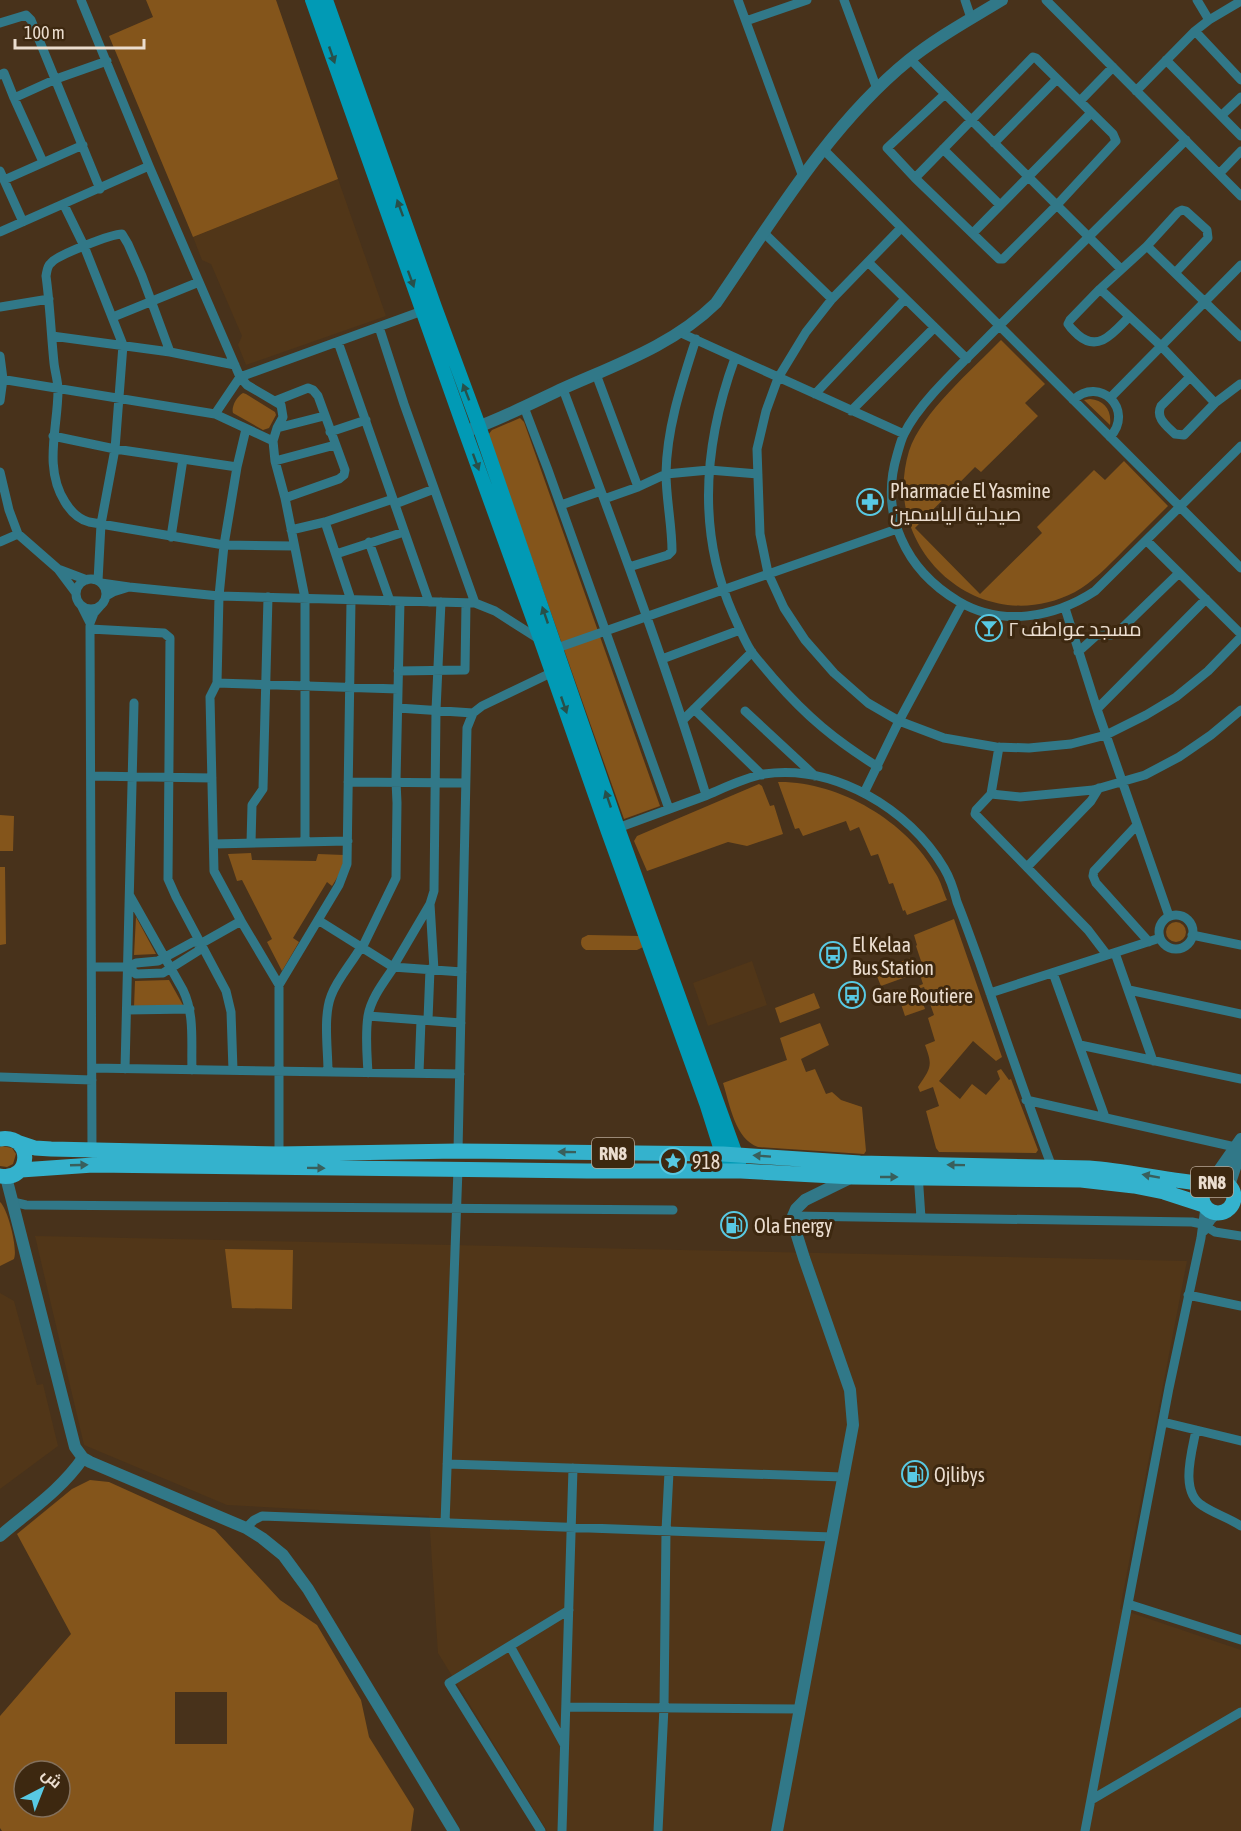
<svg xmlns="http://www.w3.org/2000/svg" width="1241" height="1831" font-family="'Asap Condensed',Cairo,sans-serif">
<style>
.built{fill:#513618}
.green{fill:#84551b;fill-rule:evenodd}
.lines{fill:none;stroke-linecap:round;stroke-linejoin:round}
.minor{stroke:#317888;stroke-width:9}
.tertiary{stroke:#317888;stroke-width:12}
.secondary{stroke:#019ab5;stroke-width:14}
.primary{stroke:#34b2cd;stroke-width:15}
.oneway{fill:#28504a}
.oneway2{fill:#395f5c}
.labels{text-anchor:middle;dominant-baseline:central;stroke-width:6;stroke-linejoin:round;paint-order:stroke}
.shield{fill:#3d2810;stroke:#b7a796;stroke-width:1.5}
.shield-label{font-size:18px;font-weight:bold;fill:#ebddcf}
.poi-label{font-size:20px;fill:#ebddcf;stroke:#3d2810;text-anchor:start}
</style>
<rect width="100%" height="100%" fill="#48321b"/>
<path class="built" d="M338,179L386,316L246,365L238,345L242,336L211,264L202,260L193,237Z
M752,961L767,1005L708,1026L693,983Z
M35,1236L1187,1261L1120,1609L1241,1650V1831H547L438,1653L429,1516L227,1505L84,1445Z
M0,1293L14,1301L37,1385L43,1384L58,1446L0,1489Z"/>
<path class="green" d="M146,0H276L338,179L193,237L109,36L153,17Z
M1001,340L1045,384L1025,403L1038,416L981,472L975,467L915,528L980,594L1042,533L1037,527L1094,470L1105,480L1124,461L1168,506C1153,521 1138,536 1123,551C1108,566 1093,582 1075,592C981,641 879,550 909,451C921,413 973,369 1001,340Z
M243,393L246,394L275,412L276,415L269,428L263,430L233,413C231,407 237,396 243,393Z
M1090,399C1104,400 1112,410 1110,425L1084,400Z
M520,418L524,422L660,806L624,819L488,435L492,430Z
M778,782C838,781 907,821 936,874C941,882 943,891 947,900L907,915L905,910L903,911L893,883L889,884L878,854L871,856L859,827L850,831L846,821L803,836L799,828L795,829Z
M759,784L762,786L770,806L774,805L783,834L747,846L728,842L647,871L634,841L637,836Z
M0,815L14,816L13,851H0Z
M251,853L252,860L316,861L318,854L344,855L343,868L332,886L327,882L293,938L299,942L282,971L267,942L272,939L242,880L237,881L228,854Z
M0,867H5L6,944L0,945Z
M136,917L156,954L134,955Z
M954,919L1002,1057L996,1061L973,1041L939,1081L960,1099L972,1084L986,1095L1000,1079L997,1071L1001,1069L1009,1080L1011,1079L1038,1150L1036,1153L939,1152L936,1148L926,1111L939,1106L933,1087L920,1092L918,1087C931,1068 933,1066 925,1045L935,1041L928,1018L934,1015L924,987L918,989L925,1009L905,1016L898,995L923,984L919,972L924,970L916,946L917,945L914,935Z
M1166 932a10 10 0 1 1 20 0a10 10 0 1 1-20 0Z
M588,935L640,936L643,947L637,950H586C581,947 580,943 582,938Z
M911,958L917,973L881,986L876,974L879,973L878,970Z
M169,980L184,1007H134L135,981Z
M814,993L820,1008L780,1023L775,1008Z
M820,1023L829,1045L801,1059L806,1072L815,1069L826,1094L832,1092L841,1100L862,1107L866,1151L864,1154L758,1147C735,1139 730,1105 723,1083L787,1060L780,1038Z
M2,1146L12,1148L16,1154L13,1164L7,1167L0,1166V1147Z
M0,1202C8,1209 18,1249 14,1259L0,1266Z
M225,1249L293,1250L292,1309L232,1308Z
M90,1480L109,1482L215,1530L280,1600L317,1625L361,1700L369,1737L414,1809L411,1831H2L0,1828V1716L71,1634L17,1534L72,1489ZM175,1692H227V1744H175ZM24,1771H60V1807H24Z"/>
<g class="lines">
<path class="minor" d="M81,0L149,166L240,377L425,310
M738,0L803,177
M844,0L877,89
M965,0L971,18
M1046,0L1241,196
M1197,0L1209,20
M746,21L807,0
M0,23L26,15L31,20L100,189
M1195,31L1241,80
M910,59L1121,269
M1166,60L1241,136
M0,75L4,73L14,98L56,79L107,61
M1136,91L1195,31L1209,20L1241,1
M14,98L43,162
M1080,101L1113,67
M1221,116L1241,97
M1186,140C1121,205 1055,270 990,335C964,362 920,401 904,434C901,440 899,448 897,455C879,515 906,570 958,601C1001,627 1054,618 1095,591L1241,446
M994,143L1057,79
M823,149L1241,568
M943,149L1000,205
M0,171L23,222
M1219,174L1241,151
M915,178L1033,57L1036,58L1113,134L1116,141L1056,206L1003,259H999L915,178L887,148L945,94
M4,180L83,145
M64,205L84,246L123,345L115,449L101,524L98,581
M901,228L832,299L806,332L778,378L766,411L757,449L760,534L768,573L784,608L805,640L834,673L868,703L899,721L944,738L996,747L1029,748L1071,744L1106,735L1146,715L1176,697L1208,671L1241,637
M0,232L149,166
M764,233L832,299
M973,233L1091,113
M1147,246L1178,212L1182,210L1186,211L1207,230L1208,238L1175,273
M868,262L967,359
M1100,289L1161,346L1215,403L1240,384
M0,307L49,299
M113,317L199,282
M1129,317C1114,332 1099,353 1078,335C1074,331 1071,329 1068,324L1070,320L1100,289L1147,246L1241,337
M379,327L404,404L475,603
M681,333L904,434
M52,336L170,352L235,365
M338,342L429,602
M170,352L142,276L128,244L122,234C112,234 57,255 51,263C47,266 47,271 46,276C50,305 51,334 54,363C55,372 58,381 58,390C58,428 43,467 65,502C71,512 78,519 89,522L224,545L294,546
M0,356L3,379L0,401
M735,358C704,443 696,530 733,614C739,627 744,640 751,651C758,661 767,670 774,679C807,717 835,740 878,767
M596,374L638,487
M1190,377L1161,406C1155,418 1167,426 1175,434L1184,435L1215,403
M0,379L215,414L273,441
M563,389C613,523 664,658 706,795
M815,394L905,299
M1110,398L1241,265
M1073,400C1100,375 1135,410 1110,437
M275,401L308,388L313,390L318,396L345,470L344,475L339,479L285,498
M524,407L548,470L669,809
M851,411L934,328
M215,414L240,377L247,385L281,405L283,417L277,428L273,441L275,461L285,498L305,598V842
M277,428L324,416
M246,429L237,467L224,545L219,596L217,683L210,697L214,871L241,921L279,985V1159
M330,432L366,420
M53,436L115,449L237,467
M275,461L335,445
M0,472L9,510L18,534L58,569L76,593
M604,499L638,487L666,474L709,470L758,474
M395,504L434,489
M561,505L601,491
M291,530L325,522L393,499
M171,537L183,459
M1147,541L1241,634
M0,542L18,534
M369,542L390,601
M336,554L404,532
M629,567L668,555L672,551C672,525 666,499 666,473C667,426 682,383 696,339
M58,569L87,580
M76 594a15 15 0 1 1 30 0a15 15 0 1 1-30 0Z
M101,583L129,587L113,592L106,596
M129,587L219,596L475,603L495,611L542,641
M81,605L90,623L94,613L101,605
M1065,608L1097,709L1169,916
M90,626L92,1150
M90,629L164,633L170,638L168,879L176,897L226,991L231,1012L233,1070
M557,648L897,529
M1078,652L1097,635H1111L1117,633L1179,573
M662,659L740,630
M398,671L465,670L466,603
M217,683L398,689
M398,708L473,713
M694,709L762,775
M1097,709L1206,599
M745,711L815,776
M683,720L752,652
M999,747L991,794L976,810L975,814L1088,930L1107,955
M91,776L212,778
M348,782L465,783
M864,793L899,721L962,604
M991,794L1020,797L1093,790L1145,775L1179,757L1211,735L1241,710
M1137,825L1094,871L1093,876L1096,883L1149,942
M615,829C645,818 675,807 705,796C724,788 744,778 764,774C835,764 909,809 944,868C950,878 954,890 957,902C965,922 972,942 979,961C1003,1030 1026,1099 1052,1167
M251,843L252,805L263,789L268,597
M214,844L348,841
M1027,867L1091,801L1099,788
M130,896L183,990C195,1015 191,1043 192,1070
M430,904L434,970
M1159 932a17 17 0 1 1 34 0a17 17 0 1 1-34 0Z
M318,920L393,967L462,972
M1192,935L1241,945
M362,948L396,878L397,803L396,781L400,601
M1115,953L1153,1061
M92,967H128L136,963L158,961L193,942L202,943
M128,967L136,974L163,973L198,951L202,943L241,921
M393,967L430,904L434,891L436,710L441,602
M1053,973L1105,1117
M279,985L339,885L347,864L351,600L325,522
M1129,990L1241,1014
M990,993L1160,938
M127,1010L190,1009
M368,1016L461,1023
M428,1020L430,969
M1080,1045L1241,1079
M92,1068L460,1074
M125,1069L134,703
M328,1072C328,1049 323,1017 331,996C337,979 352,963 361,947
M368,1073C367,1054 365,1035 368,1016C371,998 384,982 394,967
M419,1073L421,1020
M0,1077L92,1080
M1026,1100L1235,1147
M458,1151L467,728L473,713L482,706L557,670
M918,1173L921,1218
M13,1202L26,1205L673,1210
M1205,1207L1201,1238L1169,1388L1128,1604L1241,1640
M793,1216L1192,1222L1202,1224L1215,1232L1241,1236
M1204,1231L1211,1220L1218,1213
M1188,1295L1241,1306
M1163,1422L1241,1441
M1196,1430C1192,1452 1179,1492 1203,1506C1215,1514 1229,1518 1241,1526
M447,1464L843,1477
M445,1523L458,1169
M246,1528L254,1520L262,1516L832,1537
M510,1646L564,1744
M566,1707L800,1709
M1091,1800L1241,1712
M541,1831L449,1683L569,1610
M562,1831L573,1468
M658,1831L664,1707L666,1531L669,1472
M1085,1831L1128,1604"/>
<path class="tertiary" d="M472,429C503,418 534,402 564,388C618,364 673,345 716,303C773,220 830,124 909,60C937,37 971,19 1002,0
M6,1177L75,1447L83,1458L90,1462L246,1528L262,1538L283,1555L308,1589L454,1831
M1211,1182L1241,1139
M1229,1186L1241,1149
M0,1536C29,1511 61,1490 83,1458
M777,1831L853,1425L850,1390L804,1258L794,1226L793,1216L796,1209L805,1200L854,1176"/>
<path class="secondary" d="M312,0L465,431L541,641L608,832L706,1103L725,1163
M326,0L435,307L479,426L618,828L739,1163"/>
<path class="primary" d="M0,1139C34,1134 32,1182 0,1176
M17,1142L35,1148L51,1149L279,1154L458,1151L723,1154L860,1163L1089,1168C1129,1171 1168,1181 1209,1184
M21,1170L93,1165L587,1171H741L853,1177L1081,1180L1134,1186L1164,1192L1204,1205
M1202 1197a16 16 0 1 1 32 0a16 16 0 1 1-32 0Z"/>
</g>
<defs><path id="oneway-solid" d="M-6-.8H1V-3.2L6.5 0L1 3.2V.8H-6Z" transform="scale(1.5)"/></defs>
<g class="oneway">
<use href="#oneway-solid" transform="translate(332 55) rotate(71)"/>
<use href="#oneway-solid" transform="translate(400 208) rotate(-110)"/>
<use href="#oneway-solid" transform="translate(411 279) rotate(70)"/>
<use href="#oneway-solid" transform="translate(466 392) rotate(-111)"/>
<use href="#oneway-solid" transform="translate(476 462) rotate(70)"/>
<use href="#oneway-solid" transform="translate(545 615) rotate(-109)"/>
<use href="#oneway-solid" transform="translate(564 705) rotate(71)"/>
<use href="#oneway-solid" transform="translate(608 799) rotate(-109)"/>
</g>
<g class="oneway2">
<use href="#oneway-solid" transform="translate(567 1152) rotate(-179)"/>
<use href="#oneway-solid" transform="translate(762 1156) rotate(-176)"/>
<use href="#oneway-solid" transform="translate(79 1165) rotate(-2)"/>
<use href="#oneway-solid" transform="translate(956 1165) rotate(-179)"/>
<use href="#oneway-solid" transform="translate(316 1168) rotate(1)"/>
<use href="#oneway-solid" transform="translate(1151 1176) rotate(-170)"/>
<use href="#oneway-solid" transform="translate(889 1177)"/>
</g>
<defs>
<symbol id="pharmacy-ring" viewBox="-11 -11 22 22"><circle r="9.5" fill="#3d2810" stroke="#58c9e3" stroke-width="1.5"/><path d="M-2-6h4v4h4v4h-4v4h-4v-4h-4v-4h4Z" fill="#58c9e3"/></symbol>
<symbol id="bar-ring" viewBox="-11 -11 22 22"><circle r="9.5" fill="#3d2810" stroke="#58c9e3" stroke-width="1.5"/><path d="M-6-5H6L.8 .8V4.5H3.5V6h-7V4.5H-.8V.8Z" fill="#58c9e3"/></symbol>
<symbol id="bus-ring" viewBox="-11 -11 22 22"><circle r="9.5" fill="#3d2810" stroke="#58c9e3" stroke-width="1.5"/><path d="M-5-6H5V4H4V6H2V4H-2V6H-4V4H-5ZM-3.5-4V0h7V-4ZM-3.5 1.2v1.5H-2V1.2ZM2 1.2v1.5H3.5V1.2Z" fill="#58c9e3"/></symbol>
<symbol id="sight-ring" viewBox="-11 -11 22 22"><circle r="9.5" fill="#3d2810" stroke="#58c9e3" stroke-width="1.5"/><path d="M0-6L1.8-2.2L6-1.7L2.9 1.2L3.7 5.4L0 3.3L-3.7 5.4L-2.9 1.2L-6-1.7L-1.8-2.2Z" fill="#58c9e3"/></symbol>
<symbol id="fuel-ring" viewBox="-11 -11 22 22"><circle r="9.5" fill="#3d2810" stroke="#58c9e3" stroke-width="1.5"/><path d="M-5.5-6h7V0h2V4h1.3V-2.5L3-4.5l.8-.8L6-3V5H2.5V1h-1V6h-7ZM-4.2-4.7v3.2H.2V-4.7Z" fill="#58c9e3"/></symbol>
</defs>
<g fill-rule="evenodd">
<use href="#pharmacy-ring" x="855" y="487" width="30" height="30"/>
<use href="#bar-ring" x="974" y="613" width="30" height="30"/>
<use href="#bus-ring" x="818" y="940" width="30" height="30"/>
<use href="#bus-ring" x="837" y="980" width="30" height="30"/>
<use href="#sight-ring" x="658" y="1146" width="30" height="30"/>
<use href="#fuel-ring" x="719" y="1210" width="30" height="30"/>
<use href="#fuel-ring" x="900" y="1459" width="30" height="30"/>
</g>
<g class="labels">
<g class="shield">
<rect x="592" y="1138" width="42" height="30" rx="4.5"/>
<rect x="1191" y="1167" width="42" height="30" rx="4.5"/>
</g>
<g class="shield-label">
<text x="613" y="1153">RN8</text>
<text x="1212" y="1182">RN8</text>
</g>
<g class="poi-label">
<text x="890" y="490">Pharmacie El Yasmine<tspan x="890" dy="23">صيدلية الياسمين</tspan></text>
<text x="1008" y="628">مسجد عواطف ٢</text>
<text x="852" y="944">El Kelaa<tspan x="852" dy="23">Bus Station</tspan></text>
<text x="872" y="995">Gare Routiere</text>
<text x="692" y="1161">918</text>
<text x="754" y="1225">Ola Energy</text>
<text x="934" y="1474">Ojlibys</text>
</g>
</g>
<g transform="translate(42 1789) rotate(42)"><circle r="28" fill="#3d2810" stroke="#83705c" stroke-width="1.5"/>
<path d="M0-4.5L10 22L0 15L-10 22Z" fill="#58c9e3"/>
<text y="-9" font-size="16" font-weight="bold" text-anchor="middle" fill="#ebddcf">ش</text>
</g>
<path d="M15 39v9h129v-9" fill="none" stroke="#ebddcf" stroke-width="3"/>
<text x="24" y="39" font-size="18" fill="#ebddcf" stroke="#3d2810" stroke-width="4.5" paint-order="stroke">100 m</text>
</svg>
